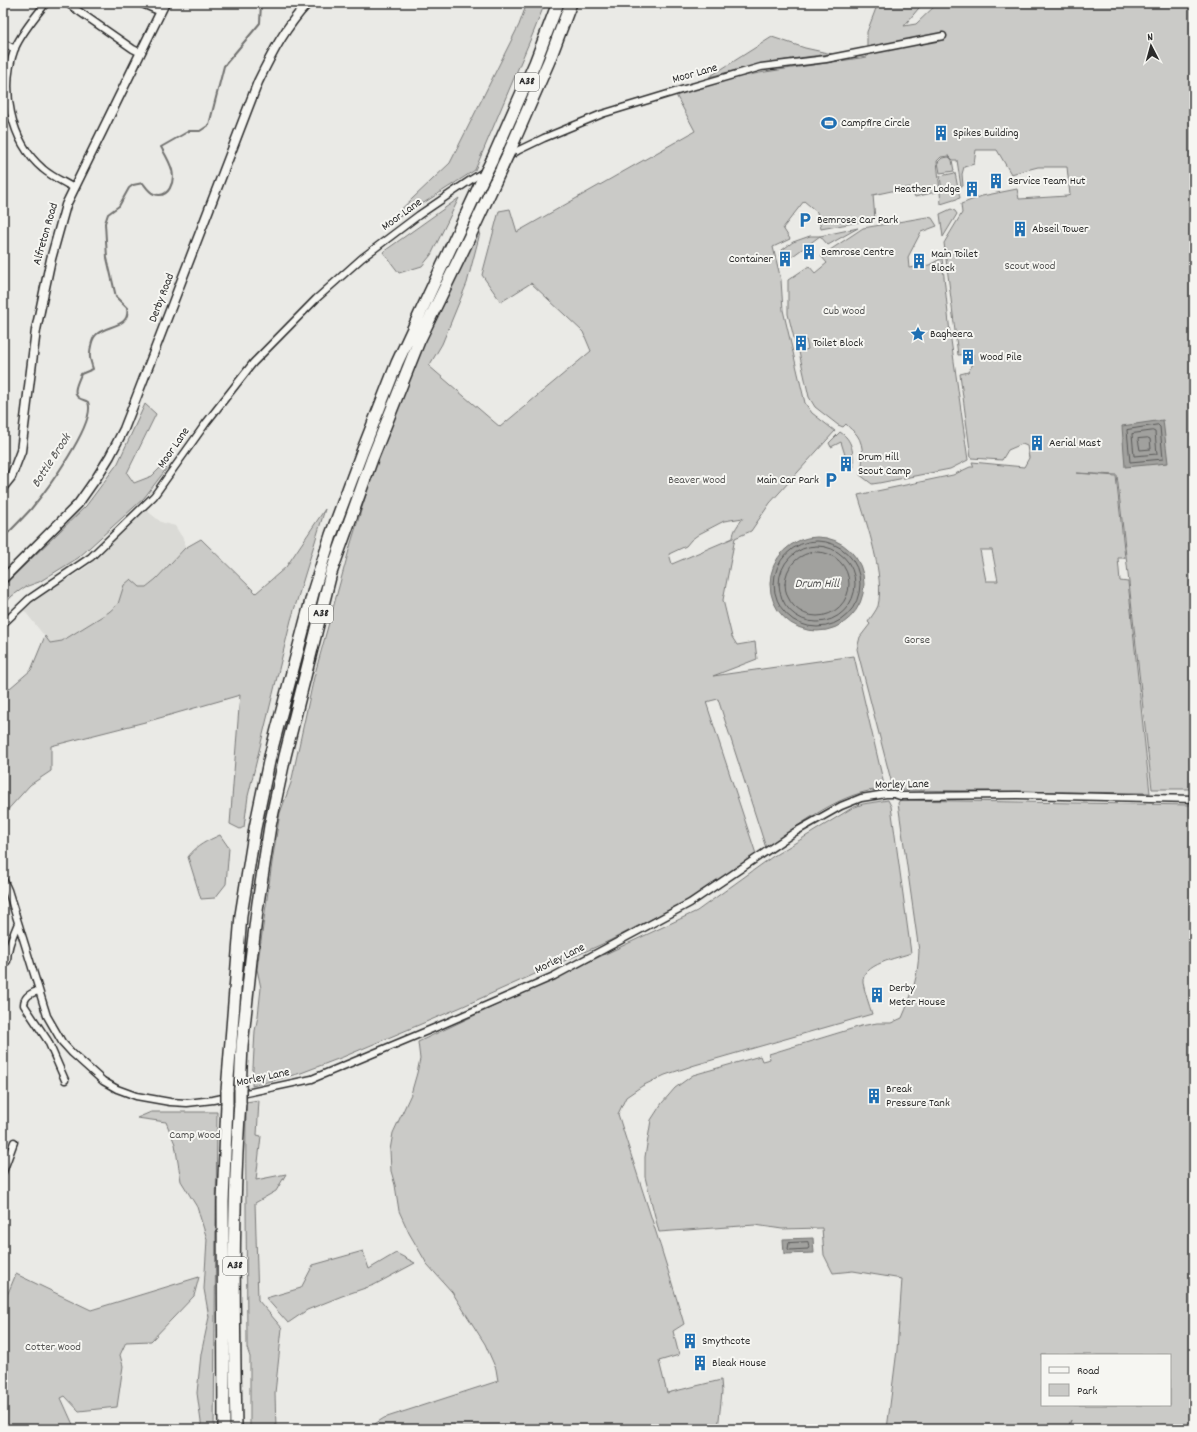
<svg xmlns="http://www.w3.org/2000/svg" width="1197" height="1432" font-family="Dekko,sans-serif">
<style>
.built{fill:#dadad6}
.green{fill:#cacac7;stroke:#7a7a79;fill-rule:evenodd}
.water{fill:#a1a19e;stroke:#727270}
.lines{fill:none;stroke-linecap:round;stroke-linejoin:round}
.shore{stroke:#5a5a59;stroke-width:1}
.stream{stroke:#727270;stroke-width:2}
.street-casing{stroke:#2b2b2b;stroke-width:9}
.secondary-casing{stroke:#2b2b2b;stroke-width:11}
.highway-casing{stroke:#2b2b2b;stroke-width:14}
.street{stroke:#f6f6f2;stroke-width:6}
.secondary{stroke:#f6f6f2;stroke-width:8}
.highway{stroke:#f6f6f2;stroke-width:11}
.highway-bridge-casing{stroke:#2b2b2b;stroke-width:14;stroke-linecap:butt}
.highway-bridge{stroke:#f6f6f2;stroke-width:11}
.labels{text-anchor:middle;dominant-baseline:central;stroke-width:4;stroke-linejoin:round;paint-order:stroke}
.shield{fill:#f6f6f2;stroke:#686867;stroke-width:1}
.shield-label{font-size:11px;font-weight:bold;fill:#2b2b2b}
.street-label{font-size:12px;fill:#2b2b2b;stroke:#f6f6f2}
.poi-label{font-size:12px;fill:#2b2b2b;stroke:#f6f6f2;text-anchor:start}
.park-label{font-size:12px;fill:#535352;stroke:#f6f6f2}
.water-label{font-size:13px;font-style:italic;fill:#545453;stroke:#f6f6f2}
</style>
<rect width="100%" height="100%" fill="#eaeae6"/>
<filter id="ink" filterUnits="userSpaceOnUse"><feTurbulence type="fractalNoise" baseFrequency=".025" numOctaves="2"/><feDisplacementMap in="SourceGraphic" scale="8" xChannelSelector="R" yChannelSelector="G"/><feConvolveMatrix kernelMatrix="1 2 1 2 8 2 1 2 1" color-interpolation-filters="sRGB"/></filter>
<g filter="url(#ink)">
<path class="built" d="M146,510L161,522L175,526L184,540L185,548L156,579L146,587H140L131,580L124,585L118,604L109,612L62,641L50,643L23,609L33,599L52,586L70,578L88,566Z"/>
<path class="green" d="M527,3H545L534,31L475,170L405,215L394,216L450,163L519,25Z
M878,3H923L904,26L916,24L938,3H1194V789H1152L1117,475L1076,473L1116,476L1125,558H1118L1120,581L1128,582L1150,793L896,790L893,788L857,649L860,637L870,624L868,622C871,617 876,611 878,606C885,576 867,525 858,495L953,475L970,467H974L972,462L1024,467L1029,458L1027,446L1022,444L1008,450L1002,460L971,458L960,374L968,372L973,364V354L958,355L944,243L962,213L961,204L982,196L1017,189L1019,199L1067,196L1070,195L1067,167H1038L1011,174L997,150H976L974,164L964,167L962,174L963,186L961,187L957,160H953L949,156L941,157L937,161L940,191L915,197L910,187L873,195L875,219L821,229L817,212L804,201L783,228L790,239L773,247L781,280L783,310L805,403L812,413L835,431L770,503L751,531L735,538L723,600L732,637L737,645L755,642L757,659L713,676L854,656L885,789C842,790 800,825 766,848L718,699L706,702L756,854L696,896L609,941L459,1008L343,1057L301,1073L252,1086L255,1031L258,1016L261,988L257,969L273,856L280,813L291,783L314,677L351,543L379,453L417,357L479,228L480,233L467,283L442,344L429,366L500,427L591,351L583,332L531,283L501,302L482,275L499,211L510,209L517,232L695,131L676,95L722,80L765,72L867,57V32ZM743,518C739,524 733,530 733,538L672,564L669,554L686,546L691,540L699,534L724,521ZM980,550H992L998,581H986Z
M772,37L805,48L832,54C790,58 749,66 709,77Z
M949,157L952,160L954,171L940,173L938,162L942,158Z
M955,173L960,198L941,204L940,192L942,191L940,176Z
M459,198L431,255L422,266L399,273L383,252Z
M951,209L955,211L957,214L943,237L940,214Z
M927,217L932,218L937,226L921,232L908,257L909,268L929,265L942,258L950,333L968,460L950,469L879,483L872,484L860,475C863,464 865,446 857,435C854,431 849,428 846,424L843,427L838,425L815,407L809,397L799,352L808,349L806,340L795,342L788,314V280L809,266L815,273L827,263L821,256L863,228Z
M858,228L828,245L820,236L790,258L786,252L780,256L782,250L793,242L810,236H820Z
M145,404L156,414L127,473L134,483L152,476L163,465L167,468L144,498L78,558L39,582L25,587L12,596L3,606V586L86,506L118,463Z
M840,432C853,440 853,453 854,467L849,468L841,442L831,447L829,443Z
M325,509L291,620L248,796L244,827L240,829L230,824L240,695L149,721L51,746V771L30,785L3,815V694L31,670L45,636L50,643L62,641L109,612L118,604L124,585L131,579L140,587H146L156,579L185,548L201,539L256,593L286,567Z
M888,800L891,806L911,953C898,958 861,964 863,983C865,993 869,1004 872,1014L695,1065L665,1075L642,1086L626,1097L618,1114C640,1184 664,1254 684,1324L673,1331L679,1355L659,1361L667,1393L721,1380L722,1392L718,1429H367L384,1418L498,1381L496,1369L485,1344L452,1292L427,1264L409,1233L399,1211L395,1185L391,1171L390,1150L393,1133L411,1094L417,1073L420,1059L418,1042L697,911L772,857L839,816L852,808L863,804Z
M900,800L1194,805V1429H1068L1071,1420L1067,1429H887L897,1350L902,1279L853,1271L833,1273L824,1255L822,1228L782,1229L755,1225L659,1232L645,1177V1157L651,1120L662,1103L675,1088L693,1075L760,1056L762,1061L770,1059L769,1054L861,1026L877,1023H891L902,1018C912,995 918,977 919,951L898,803ZM1042,1355H1170V1405H1042Z
M220,835L229,848L226,884L215,898L201,899L188,857C197,845 207,841 220,835Z
M259,1100L257,1135L261,1136L256,1180L286,1174L276,1191L255,1203L258,1300L282,1328L275,1393L276,1429H250V1357L247,1348C247,1266 245,1184 246,1102Z
M151,1112H217L214,1429H202L197,1393L201,1354L209,1317L204,1289L207,1239L197,1207L181,1181L175,1144L166,1122L137,1118Z
M363,1251L369,1269L396,1253L415,1263L374,1285L342,1296L307,1310L288,1323L266,1298L301,1288L313,1265Z
M16,1274L91,1310L199,1277L194,1296L151,1341L126,1342L120,1355L123,1366L117,1407L79,1411L65,1396L61,1398L75,1429H3V1305Z"/>
<path class="water" d="M1163,420L1168,463L1125,467L1122,426Z
M770 584a47 47 0 1 1 94 0a47 47 0 1 1-94 0Z
M813,1238L814,1253L784,1254L783,1239Z"/>
<g class="lines">
<path class="shore" d="M1158,425L1160,427L1163,459L1130,462L1127,430Z
M1153,431L1155,432L1157,454L1134,456L1132,434Z
M1148,438L1150,439L1151,449L1140,450L1138,439Z
M774 584a43 43 0 1 1 86 0a43 43 0 1 1-86 0Z
M779 584a38 38 0 1 1 76 0a38 38 0 1 1-76 0Z
M785 584a32 32 0 1 1 64 0a32 32 0 1 1-64 0Z
M808,1242L809,1247L808,1249L790,1250L788,1249L789,1243Z"/>
<path class="stream" d="M3,538C12,529 22,519 31,509C45,492 97,423 88,402C85,400 82,400 79,398C71,393 79,380 81,374L93,369C92,365 89,359 90,354C90,349 92,339 95,336C104,324 131,329 127,308L116,297L107,258L105,223L108,214L119,206L129,188L133,185L143,183C146,187 149,192 154,194C169,199 175,182 172,170C170,162 165,154 161,147L189,131H200L209,125L224,66L260,23L261,3"/>
<defs>
<path id="street" d="M46,3C35,17 22,32 15,48C0,88 10,141 43,169C52,177 64,182 74,188
M67,3L133,49L141,53
M140,3L161,12
M3,43L15,49
M3,624L29,599L91,557L154,496L206,423L253,363L316,299L362,258L419,215L472,179L519,150L544,138L602,114L681,90L761,67L826,59L943,36
M3,879L8,890L47,1016L62,1042L72,1053L103,1081L117,1089L136,1096L170,1102L187,1103L213,1100L312,1079L439,1026L554,976L690,903L795,832L841,806L861,798L886,794H894L900,796L1018,795L1194,799
M7,961C7,947 13,936 18,923
M38,991C31,993 24,996 24,1005L48,1041L65,1080
M3,1172L14,1142"/>
<path id="secondary" d="M3,487L11,477L21,451L36,330L51,259L66,205L165,3
M3,579L78,504L97,477L110,456L124,429L137,396L258,82C272,53 286,26 308,3"/>
<path id="highway" d="M510,150L549,61L571,3
M492,160L535,63L558,3
M240,1089L242,1046L251,960L258,903L270,826L285,756L331,573L372,459L419,341L469,238L502,167
M227,1091L241,915L255,828L271,752L314,589L331,535L362,452L397,363L484,176
M224,1429L223,1202L227,1104
M236,1429C234,1320 232,1211 240,1102"/>
</defs>
<use href="#street" class="street-casing"/>
<use href="#secondary" class="secondary-casing"/>
<use href="#highway" class="highway-casing"/>
<use href="#street" class="street"/>
<use href="#secondary" class="secondary"/>
<use href="#highway" class="highway"/>
<defs>
<path id="highway-bridge" d="M502,167L510,150
M484,176L492,160
M240,1102V1089
M227,1104V1091"/>
</defs>
<use href="#highway-bridge" class="highway-bridge-casing"/>
<use href="#highway-bridge" class="highway-bridge"/>
</g>
</g>
<defs>
<symbol id="stadium-bare" viewBox="-9 -9 18 18"><path d="M0-5a6.5 5 0 1 0 0 10a6.5 5 0 1 0 0-10ZM-3.5-1.8h7v3.6h-7Z" fill="#1f6fb2" stroke="#f6f6f2" stroke-width="2.5" paint-order="stroke"/></symbol>
<symbol id="building-bare" viewBox="-9 -9 18 18"><path d="M-4-6H4V6H1V3H-1V6H-4ZM-2.5-4.3h1.7v1.8h-1.7ZM.8-4.3h1.7v1.8H.8ZM-2.5-1h1.7V.8h-1.7ZM.8-1h1.7V.8H.8Z" fill="#1f6fb2" stroke="#f6f6f2" stroke-width="2.5" paint-order="stroke"/></symbol>
<symbol id="parking-bare" viewBox="-9 -9 18 18"><path d="M-3.5-5.5H1a3.5 3.5 0 0 1 0 7H-1V5.5H-3.5ZM-1-3.4V-.6H.8a1.4 1.4 0 0 0 0-2.8Z" fill="#1f6fb2" stroke="#f6f6f2" stroke-width="2.5" paint-order="stroke"/></symbol>
<symbol id="sight-bare" viewBox="-9 -9 18 18"><path d="M0-6L1.8-2.2L6-1.7L2.9 1.2L3.7 5.4L0 3.3L-3.7 5.4L-2.9 1.2L-6-1.7L-1.8-2.2Z" fill="#1f6fb2" stroke="#f6f6f2" stroke-width="2.5" paint-order="stroke"/></symbol>
</defs>
<g fill-rule="evenodd">
<use href="#stadium-bare" x="818" y="112" width="22" height="22"/>
<use href="#building-bare" x="930" y="122" width="22" height="22"/>
<use href="#building-bare" x="985" y="170" width="22" height="22"/>
<use href="#building-bare" x="961" y="178" width="22" height="22"/>
<use href="#parking-bare" x="794" y="209" width="22" height="22"/>
<use href="#building-bare" x="1009" y="218" width="22" height="22"/>
<use href="#building-bare" x="798" y="241" width="22" height="22"/>
<use href="#building-bare" x="774" y="248" width="22" height="22"/>
<use href="#building-bare" x="908" y="250" width="22" height="22"/>
<use href="#sight-bare" x="907" y="323" width="22" height="22"/>
<use href="#building-bare" x="790" y="332" width="22" height="22"/>
<use href="#building-bare" x="957" y="346" width="22" height="22"/>
<use href="#building-bare" x="1026" y="432" width="22" height="22"/>
<use href="#building-bare" x="835" y="453" width="22" height="22"/>
<use href="#parking-bare" x="820" y="469" width="22" height="22"/>
<use href="#building-bare" x="866" y="984" width="22" height="22"/>
<use href="#building-bare" x="863" y="1085" width="22" height="22"/>
<use href="#building-bare" x="679" y="1330" width="22" height="22"/>
<use href="#building-bare" x="689" y="1352" width="22" height="22"/>
</g>
<g class="labels">
<g class="shield">
<rect x="515" y="73" width="24" height="18" rx="3"/>
<rect x="309" y="605" width="24" height="18" rx="3"/>
<rect x="223" y="1257" width="24" height="18" rx="3"/>
</g>
<g class="shield-label">
<text x="527" y="82">A38</text>
<text x="321" y="614">A38</text>
<text x="235" y="1266">A38</text>
</g>
<g class="street-label">
<text transform="translate(695 74) rotate(-16)">Moor Lane</text>
<text transform="translate(402 215) rotate(-36)">Moor Lane</text>
<text transform="translate(46 234) rotate(-74)">Alfreton Road</text>
<text transform="translate(162 298) rotate(-69)">Derby Road</text>
<text transform="translate(174 448) rotate(-55)">Moor Lane</text>
<text transform="translate(902 785) rotate(-1)">Morley Lane</text>
<text transform="translate(560 959) rotate(-27)">Morley Lane</text>
<text transform="translate(263 1078) rotate(-12)">Morley Lane</text>
</g>
<g class="poi-label">
<text x="841" y="123">Campfire Circle</text>
<text x="953" y="133">Spikes Building</text>
<text x="1008" y="181">Service Team Hut</text>
<text x="960" y="189" text-anchor="end">Heather Lodge</text>
<text x="817" y="220">Bemrose Car Park</text>
<text x="1032" y="229">Abseil Tower</text>
<text x="821" y="252">Bemrose Centre</text>
<text x="931" y="254">Main Toilet<tspan x="931" dy="14">Block</tspan></text>
<text x="773" y="259" text-anchor="end">Container</text>
<text x="930" y="334">Bagheera</text>
<text x="813" y="343">Toilet Block</text>
<text x="980" y="357">Wood Pile</text>
<text x="1049" y="443">Aerial Mast</text>
<text x="858" y="457">Drum Hill<tspan x="858" dy="14">Scout Camp</tspan></text>
<text x="819" y="480" text-anchor="end">Main Car Park</text>
<text x="889" y="988">Derby<tspan x="889" dy="14">Meter House</tspan></text>
<text x="886" y="1089">Break<tspan x="886" dy="14">Pressure Tank</tspan></text>
<text x="702" y="1341">Smythcote</text>
<text x="712" y="1363">Bleak House</text>
</g>
<g class="park-label">
<text x="1030" y="266">Scout Wood</text>
<text x="844" y="311">Cub Wood</text>
<text x="697" y="480">Beaver Wood</text>
<text x="917" y="640">Gorse</text>
<text x="195" y="1135">Camp Wood</text>
<text x="53" y="1347">Cotter Wood</text>
</g>
<g class="water-label">
<text transform="translate(52 461) rotate(-57)">Bottle Brook</text>
<text x="817" y="584">Drum Hill</text>
</g>
</g>
<rect width="1197" height="1432" fill="none" stroke="#f6f6f2" stroke-width="16"/>
<rect x="8" y="8" width="1181" height="1416" fill="none" stroke="#2b2b2b" stroke-width="1.5" filter="url(#ink)"/>
<rect x="1041" y="1354" width="130" height="52" fill="#f6f6f2" stroke="#a5a5a2"/>
<rect x="1049" y="1367" width="20" height="6" fill="#f6f6f2" stroke="#a5a5a2"/>
<text x="1077" y="1374" font-size="12" fill="#2b2b2b">Road</text>
<rect x="1049" y="1384" width="20" height="12" fill="#cacac7" stroke="#a5a5a2"/>
<text x="1077" y="1394" font-size="12" fill="#2b2b2b">Park</text>
<g transform="translate(1151 46) rotate(354)" stroke="#f6f6f2" stroke-width="3" paint-order="stroke">
<path d="M0-3L7 15L0 10L-7 15Z" fill="#2b2b2b"/>
<text y="-6" font-size="11" font-weight="bold" text-anchor="middle" fill="#2b2b2b">N</text>
</g>
</svg>
